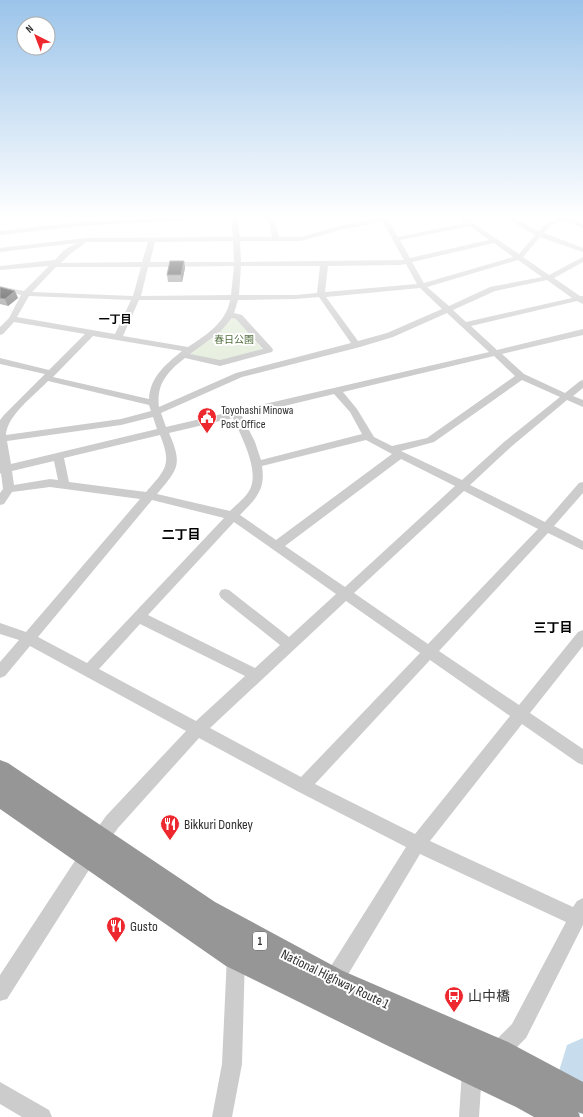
<svg xmlns="http://www.w3.org/2000/svg" width="583" height="1117" font-family="'Sofia Sans Condensed','Noto Sans JP',sans-serif">
<style>
.green{fill:#e4eddc}
.lines{fill:none;stroke-linecap:round;stroke-linejoin:round}
.river{fill:#c7dded;fill-rule:evenodd}
.minor{fill:#ccc;fill-rule:evenodd}
.highway{fill:#969696;fill-rule:evenodd}
.wall{fill:#8a8a8a}
.shaded-wall{fill:#5c5c5c}
.building{fill:#161616;stroke:#5c5c5c}
.labels{text-anchor:middle;dominant-baseline:central;stroke-width:4;stroke-linejoin:round;paint-order:stroke}
.far-park-label{font-size:10px;fill:#4f6c3a;stroke:#fff}
.far-neighbourhood-label{font-size:11px;font-weight:bold;fill:#000;stroke:#fff}
.shield{fill:#fff;stroke:#6d6d6d;stroke-width:1}
.shield-label{font-size:11px;font-weight:bold;fill:#2f2f2f}
.poi-label{font-size:12px;fill:#2f2f2f;stroke:#fff;text-anchor:start}
.neighbourhood-label{font-size:13px;font-weight:bold;fill:#000;stroke:#fff}
.near-poi-label{font-size:14px;fill:#2f2f2f;stroke:#fff;text-anchor:start}
.near-street-label{font-size:14px;fill:#2f2f2f;stroke:#fff}
</style>
<rect width="100%" height="100%" fill="#fff"/>
<path class="green" d="M233,318L238,319L263,350L218,361L189,355Z"/>
<g class="lines">
<path class="river" d="M583,1038V1104L579,1117H545L567,1045Z"/>
<path class="minor" d="M156,218H191L188,220L80,226L0,235V231L80,222Z
M231,218H237L240,237H272L268,218H274L279,237H301L339,226L381,218H395L389,221L398,237L465,223L459,218H466L519,254L535,235L506,218H514L538,231C556,215 561,216 583,224V228L562,221L552,225L544,233L583,248V252L540,237L523,257L549,275L583,257V262L554,278L580,296H583V304L577,301L471,326L497,350L583,329V335L502,354L524,374L565,393L580,381L583,380V388L573,396L583,400V407L567,400L512,446L470,485L545,522L579,483L583,482V493L554,526L583,541V550L548,533L439,651L519,705L578,632L583,630V646L530,713L583,749V765L578,763L522,724L430,841L573,907L577,901L583,898V925L526,1038L504,1060L497,1063L490,1060L487,1053L490,1046L512,1024L566,922L420,854L340,988L333,990L326,988L324,981L326,974L406,847L297,791L199,738L118,828L94,862L7,999L0,1001V975L82,850L106,816L186,731L30,646L5,676L0,678V662L19,640L0,634V623L26,632L140,499L50,487L12,492L4,504L0,505V493L3,489L1,473L0,474V420L4,415L45,374L0,364V358L49,370L85,334L14,322L3,334L0,335V327L9,318L21,295L0,290V286L24,291L49,266L0,270V266L55,260L64,250L77,243L0,252V248L86,238L233,237ZM383,222L404,260L241,262L240,241H301L340,230ZM470,226L489,240L410,258L400,240ZM233,241L234,262H150L155,242ZM85,242H148L142,262L61,263L70,254L84,244ZM494,243L513,257L424,283L412,262ZM518,260L542,277L490,287L449,306L427,287ZM406,264L417,284L325,292L328,266L400,265ZM234,266L231,295L141,296L148,267ZM241,266H320L317,293L295,295H239ZM56,267H141L133,296L32,292ZM547,280L572,298L466,322L453,310L495,291ZM420,288L442,309L387,333L358,341L326,297ZM29,296L131,300L115,334L17,317ZM319,297L351,343L236,373L159,407C156,384 168,371 185,358L220,366L272,352L273,350L272,348L242,315L234,313L238,300L295,299ZM139,300H230C226,323 206,335 188,347L123,336ZM447,313L489,352L166,427L161,413L242,377L360,347L393,337ZM232,318L236,319L263,349L220,360L190,354L220,332ZM93,336L182,351C166,364 150,377 149,399L53,377ZM494,356L515,376L427,438L392,446L374,437L357,409L343,392ZM522,380L560,397L504,442L462,480L401,451L434,442ZM48,381L149,405L151,411L121,419L6,435C7,415 35,395 48,381ZM334,394L350,412L362,434L261,460L255,442L242,416ZM153,417L157,429L11,464L7,441L121,425ZM233,418C241,436 261,472 249,491C245,498 236,505 230,511L157,494C178,469 183,465 169,433ZM160,435C172,465 166,469 146,492L69,482L64,458ZM366,440L392,454L276,540L240,515C255,499 266,491 262,466ZM401,459L455,486L345,587L285,546ZM54,461L58,480L50,479L14,485L12,471ZM464,491L538,529L428,644L354,593ZM152,500L224,518L87,663L38,637ZM234,522L336,594L289,637L229,590L225,589L221,590L219,594L221,598L280,645L255,668L148,615ZM346,601L420,653L301,777L210,728ZM140,624L245,676L196,721L99,669ZM430,660L510,716L415,834L315,784Z
M236,947L242,950L245,956L242,1064L232,1117H212L222,1064L227,956L230,950Z
M472,1061L479,1064L482,1071L479,1117H459L462,1071L465,1064Z
M0,1082L49,1110L52,1117H22L0,1104Z"/>
<path class="highway" d="M0,760L8,763L215,902L343,971L508,1042L583,1082V1114L578,1112L580,1117H534L516,1107L382,1043L226,966L0,809Z"/>
</g>
<path class="wall" d="M184,261L185,268L182,282H168L167,275Z
M0,287L18,298L8,306L0,304Z"/>
<path class="shaded-wall" d="M184,261L185,268L182,282L181,275Z
M15,291L18,298L8,306L5,299Z"/>
<path class="building" d="M170,261H184L181,275H167Z
M0,287L15,291L5,299L0,298Z"/>
<linearGradient id="sky" x2="0" y2="1"><stop stop-color="#9bc4ea"/><stop offset="0.58" stop-color="#fff"/><stop offset="1" stop-color="#fff" stop-opacity="0"/></linearGradient>
<rect width="583" height="374" fill="url(#sky)"/>
<defs>
<symbol id="civic-pin" viewBox="-11 -11 22 30"><path d="M0 17L-7.5 6A9.5 9.5 0 1 1 7.5 6Z" fill="#ed292f" stroke="#fff"/><path d="M-.6-6.5H3V-4.5H.6V-3L4-1V1h2V6H-6V1h2V-1L-.6-3ZM-1.2 2.5V6h2.4V2.5Z" fill="#fff"/></symbol>
<symbol id="restaurant-pin" viewBox="-11 -11 22 30"><path d="M0 17L-7.5 6A9.5 9.5 0 1 1 7.5 6Z" fill="#ed292f" stroke="#fff"/><path d="M-5-6h1v4h1v-4h1v4h1v-4h1v5L-1.5 .5V6h-2V.5L-5-1ZM5-6V6H3V1.5H1.5Q1.5-4 5-6Z" fill="#fff"/></symbol>
<symbol id="bus-pin" viewBox="-11 -11 22 30"><path d="M0 17L-7.5 6A9.5 9.5 0 1 1 7.5 6Z" fill="#ed292f" stroke="#fff"/><path d="M-5-6H5V4H4V6H2V4H-2V6H-4V4H-5ZM-3.5-4V0h7V-4ZM-3.5 1.2v1.5H-2V1.2ZM2 1.2v1.5H3.5V1.2Z" fill="#fff"/></symbol>
</defs>
<g fill-rule="evenodd">
<use href="#civic-pin" x="196" y="406" width="22" height="30"/>
<use href="#restaurant-pin" x="159" y="813" width="22" height="30"/>
<use href="#restaurant-pin" x="105" y="915" width="22" height="30"/>
<use href="#bus-pin" x="443" y="985" width="22" height="30"/>
</g>
<g class="labels">
<g class="far-park-label">
<text x="234" y="340">春日公園</text>
</g>
<g class="far-neighbourhood-label">
<text x="115" y="319">一丁目</text>
</g>
<rect class="shield" x="253" y="932" width="14" height="18" rx="3"/>
<g class="shield-label">
<text x="260" y="941">1</text>
</g>
<g class="poi-label">
<text x="221" y="410">Toyohashi Minowa<tspan x="221" dy="14">Post Office</tspan></text>
</g>
<g class="neighbourhood-label">
<text x="181" y="535">二丁目</text>
<text x="553" y="628">三丁目</text>
</g>
<g class="near-poi-label">
<text x="184" y="824">Bikkuri Donkey</text>
<text x="130" y="926">Gusto</text>
<text x="468" y="996">山中橋</text>
</g>
<g class="near-street-label">
<text transform="translate(335 979) rotate(26)">National Highway Route 1</text>
</g>
</g>
<g transform="translate(36 36) rotate(318)"><circle r="19" fill="#ffffff" stroke="#acacac"/>
<path d="M0-3L7 15L0 10L-7 15Z" fill="#ed292f"/>
<text y="-6" font-size="11" font-weight="bold" text-anchor="middle" fill="#2f2f2f">N</text>
</g>
</svg>
